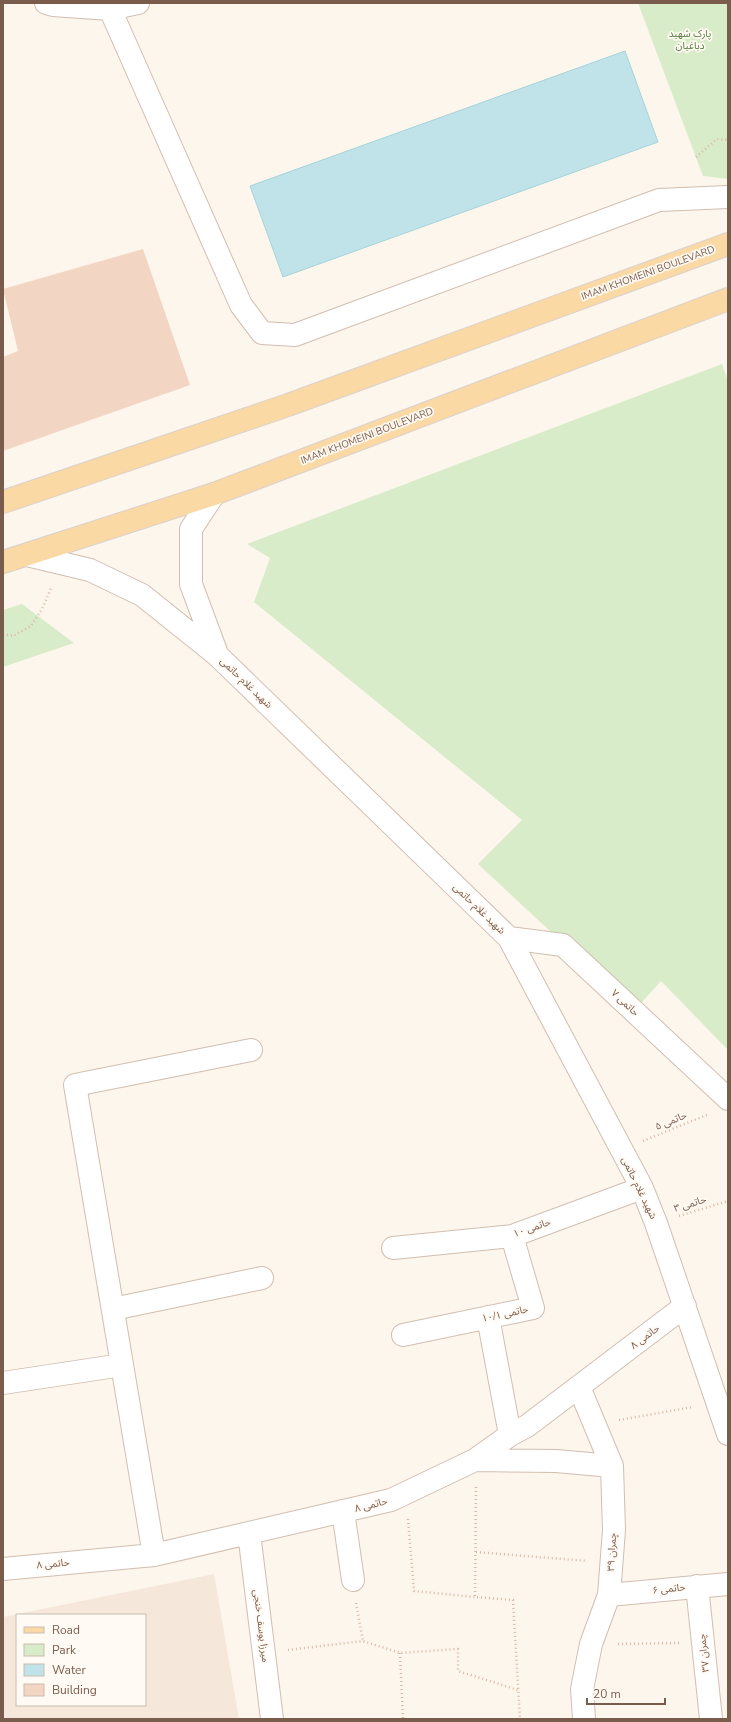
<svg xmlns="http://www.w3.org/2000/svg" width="731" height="1722" font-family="'Nunito Sans','Noto Sans Arabic',sans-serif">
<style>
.residential{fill:#f5e8da;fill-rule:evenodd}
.green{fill:#d8ecc9}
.water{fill:#bfe3e8;stroke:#a5d3da}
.building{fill:#f3d5c3}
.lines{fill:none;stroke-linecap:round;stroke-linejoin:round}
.minor-casing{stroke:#d1beb0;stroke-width:24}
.major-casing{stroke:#dad1cd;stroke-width:24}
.path{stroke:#d9b8a5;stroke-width:2.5;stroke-dasharray:1 3;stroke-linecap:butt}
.minor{stroke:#fff;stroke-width:22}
.major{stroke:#fbd9a5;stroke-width:22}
.labels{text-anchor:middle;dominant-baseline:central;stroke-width:3.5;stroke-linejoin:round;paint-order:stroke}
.park-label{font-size:10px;fill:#537a41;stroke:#fffaf3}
.street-label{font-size:10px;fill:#7a5c4d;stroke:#fffaf3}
</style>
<rect width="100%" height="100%" fill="#fdf6ec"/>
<path class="residential" d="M214,1574L239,1719H3V1617ZM17,1615H145V1705H17Z"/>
<path class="green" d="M638,3H728V179L703,176Z
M722,364L728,381V1050L661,981L635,1010L478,864L522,820L254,602L270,558L247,544Z
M22,604L74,643L3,667V610Z"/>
<path class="water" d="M625,51L658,142L283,277L250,186Z"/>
<path class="building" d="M143,249L190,385L3,451V357L18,351L3,289Z"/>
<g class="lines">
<defs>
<path id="minor" d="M46,3L53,5L110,9L138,3
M110,9L241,305L262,333L295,335L659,200L728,197
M214,494L191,529V584L217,654
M27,555L90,570L142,595L217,655L509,938L642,1188L656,1223L728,1434
M509,938L563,945L728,1099
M393,1248L512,1236L642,1188
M113,1309L262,1278
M488,1317L510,1435
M403,1335L533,1308L512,1236
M3,1383L122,1365
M579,1387L612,1466L614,1530L609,1595L591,1644L582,1689L584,1719
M475,1460L556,1461L612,1466
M343,1511L353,1580
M249,1533L272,1719
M154,1555L75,1085L251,1050
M3,1569L154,1555L391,1500L475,1460L510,1435L527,1426L685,1306
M697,1586L711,1719
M609,1595L728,1584"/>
<path id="major" d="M3,502L288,405L728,244
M3,562L214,494L728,299"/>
</defs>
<use href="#minor" class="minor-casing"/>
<use href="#major" class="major-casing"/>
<path class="path" d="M696,157L717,139L728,140
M3,634L13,636L31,626L42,609L52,586
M643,1141L709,1114
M679,1216L728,1201
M619,1420L693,1407
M476,1487L475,1597L513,1600L520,1719
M408,1519L414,1591L475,1597
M476,1552L587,1561
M356,1603L363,1641
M618,1644L679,1643
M288,1650L363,1641L400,1653L458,1649V1671L518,1690
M400,1653L403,1719"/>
<use href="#minor" class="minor"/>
<use href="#major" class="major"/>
</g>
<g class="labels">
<g class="park-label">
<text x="690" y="34">پارک شهید<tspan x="690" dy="12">دباغیان</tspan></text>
</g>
<g class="street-label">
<text transform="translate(648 273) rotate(-20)">IMAM KHOMEINI BOULEVARD</text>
<text transform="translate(367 436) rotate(-21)">IMAM KHOMEINI BOULEVARD</text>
<text transform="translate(246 683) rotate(44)">شهید غلام حاتمی</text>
<text transform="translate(479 909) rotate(44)">شهید غلام حاتمی</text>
<text transform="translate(625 1003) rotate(43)">حاتمی ۷</text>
<text transform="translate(671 1121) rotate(-22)">حاتمی ۵</text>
<text transform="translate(639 1188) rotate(64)">شهید غلام حاتمی</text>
<text transform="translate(690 1204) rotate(-17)">حاتمی ۳</text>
<text transform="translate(532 1228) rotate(-19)">حاتمی ۱۰</text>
<text transform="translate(505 1314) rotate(-12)">حاتمی ۱۰/۱</text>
<text transform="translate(645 1337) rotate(-37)">حاتمی ۸</text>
<text transform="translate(371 1505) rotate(-14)">حاتمی ۸</text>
<text transform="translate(612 1552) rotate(-87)">چمران ۳۹</text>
<text transform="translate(53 1564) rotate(-5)">حاتمی ۸</text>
<text transform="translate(669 1589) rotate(-6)">حاتمی ۶</text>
<text transform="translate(261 1626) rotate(83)">میرزا یوسف خنجی</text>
<text transform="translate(704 1653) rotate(-96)">چمران ۳۷</text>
</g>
</g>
<rect width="731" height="1722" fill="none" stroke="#7a5c4d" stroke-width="8"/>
<rect x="16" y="1614" width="130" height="92" fill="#fffaf3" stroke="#cabbb1"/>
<rect x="24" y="1627" width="20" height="6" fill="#fbd9a5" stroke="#cabbb1"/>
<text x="52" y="1634" font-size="12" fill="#7a5c4d">Road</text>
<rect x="24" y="1644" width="20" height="12" fill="#d8ecc9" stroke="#cabbb1"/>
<text x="52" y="1654" font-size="12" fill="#7a5c4d">Park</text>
<rect x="24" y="1664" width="20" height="12" fill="#bfe3e8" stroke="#cabbb1"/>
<text x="52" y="1674" font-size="12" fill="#7a5c4d">Water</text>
<rect x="24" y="1684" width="20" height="12" fill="#f3d5c3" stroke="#cabbb1"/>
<text x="52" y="1694" font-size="12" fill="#7a5c4d">Building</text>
<path d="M587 1698v6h78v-6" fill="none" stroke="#7a5c4d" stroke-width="2"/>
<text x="593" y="1698" font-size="12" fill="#7a5c4d" stroke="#fffaf3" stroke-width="3" paint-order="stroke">20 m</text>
</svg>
